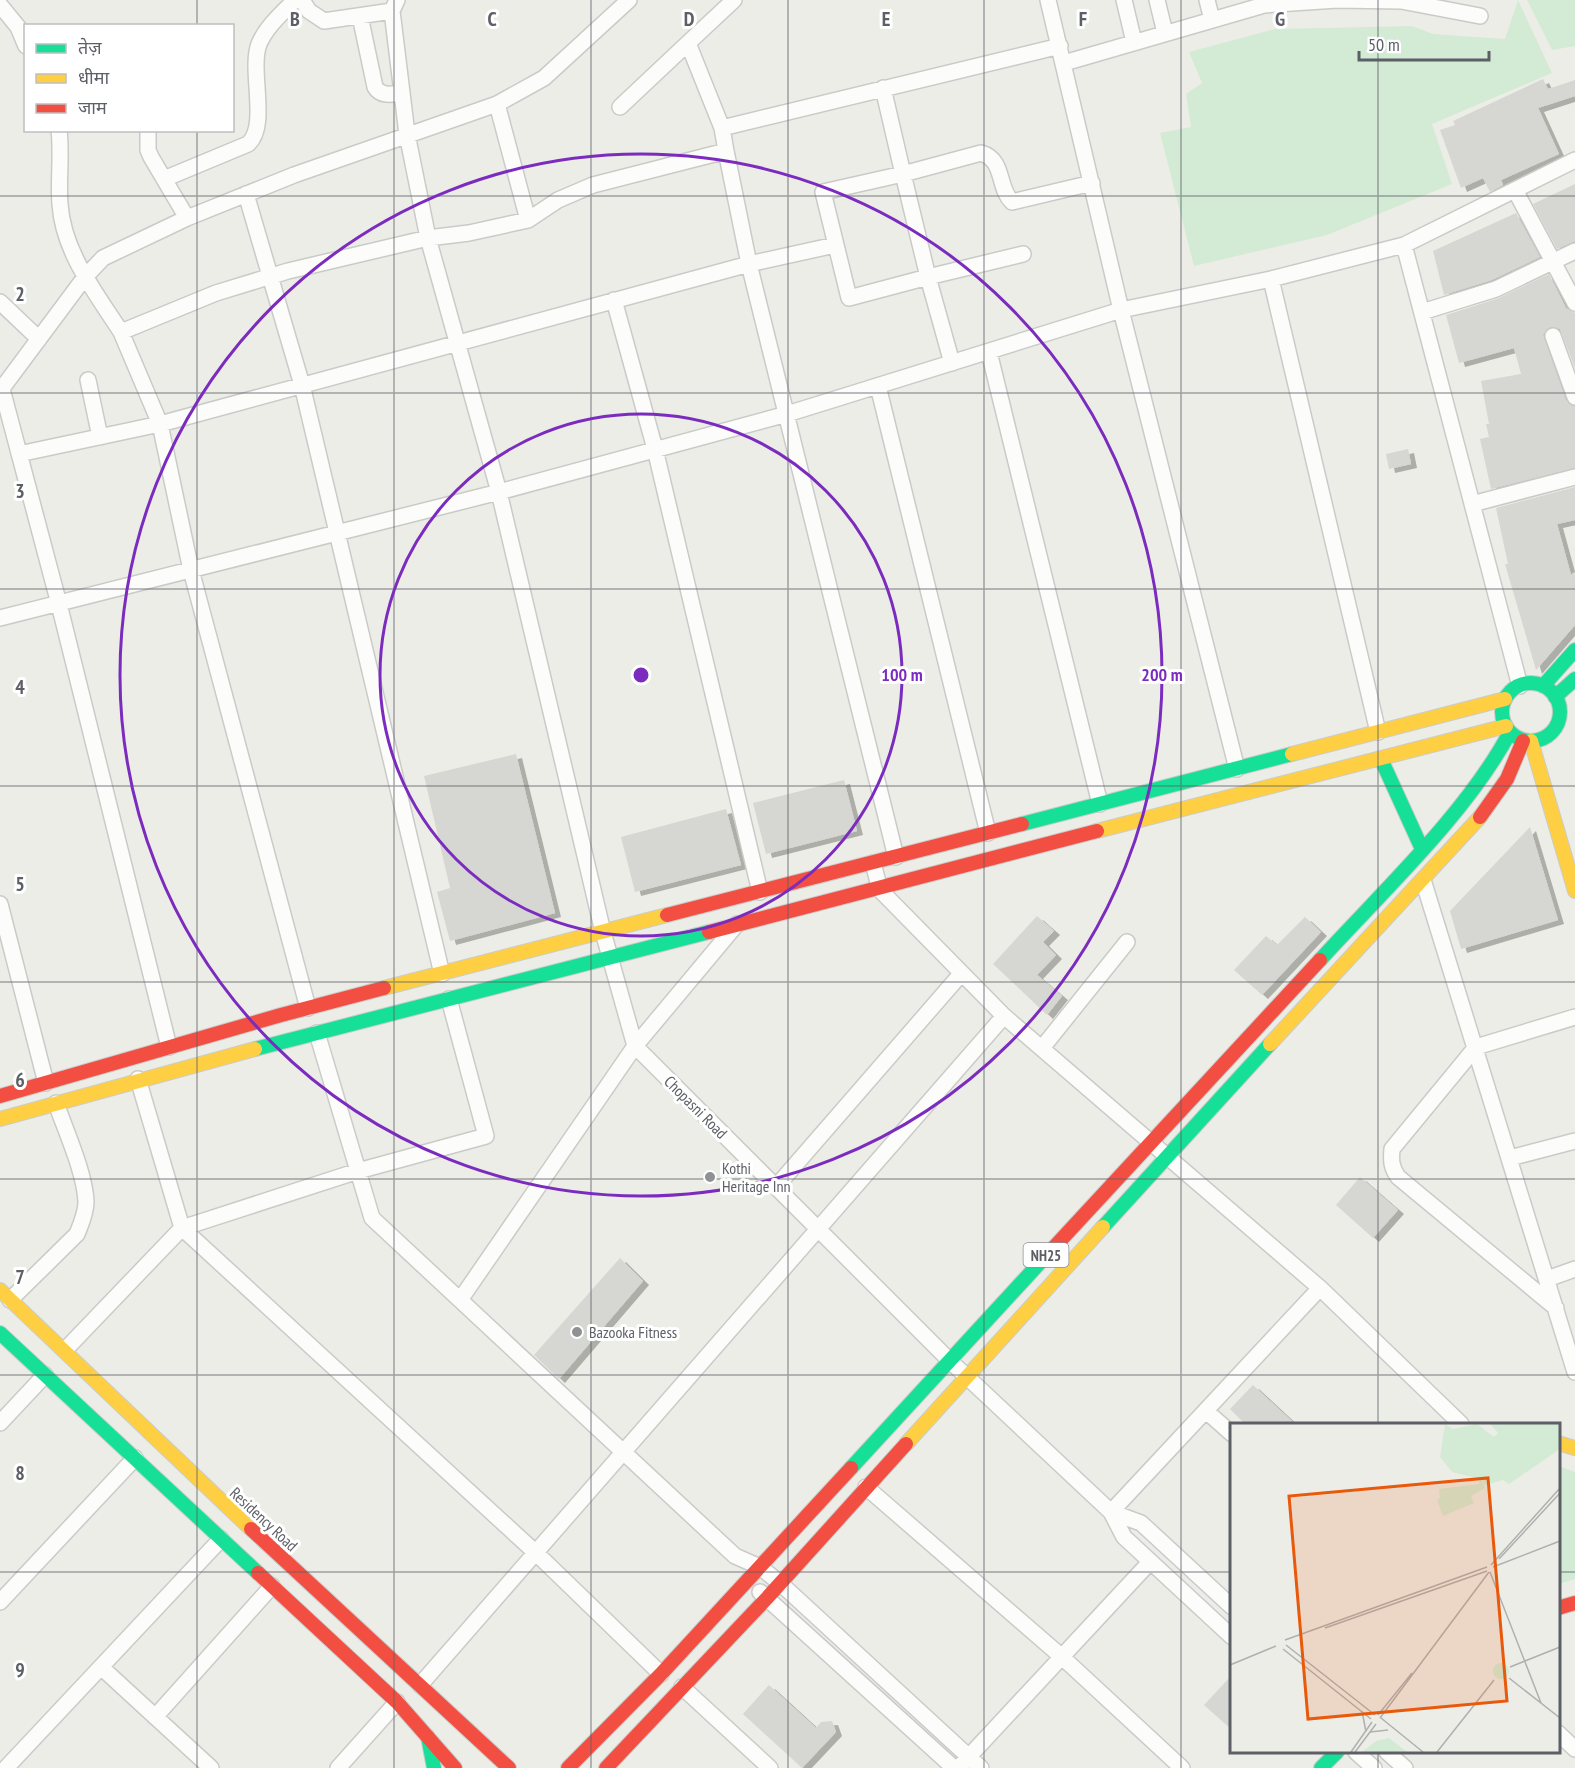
<svg xmlns="http://www.w3.org/2000/svg" width="1575" height="1768" font-family="'PT Sans Narrow','Noto Sans Devanagari',sans-serif">
<style>
.green{fill:#d3ebd4}
.building{fill:#d6d6d2;filter:url(#shadow)}
.lines{fill:none;stroke-linecap:round;stroke-linejoin:round}
.street-casing{stroke:#cacbc9;stroke-width:18}
.fast-casing{stroke:#cacccb;stroke-width:16}
.slow-casing{stroke:#cacccb;stroke-width:16}
.jam-casing{stroke:#cacccb;stroke-width:16}
.street{stroke:#fcfcfb;stroke-width:15}
.fast{stroke:#16e098;stroke-width:14}
.slow{stroke:#ffcf43;stroke-width:14}
.jam{stroke:#f24e42;stroke-width:14}
.grid{fill:none;stroke:#5c5f66;stroke-width:1.5;stroke-opacity:0.55}
.ring{fill:none;stroke:#7b2cbf;stroke-width:3}
.poi-dot{fill:#8f9193;stroke:#fff;stroke-width:2}
.labels{text-anchor:middle;dominant-baseline:central;stroke-width:6;stroke-linejoin:round;paint-order:stroke}
.shield{fill:#fff;stroke:#8d8f94;stroke-width:1.5}
.shield-label{font-size:15px;font-weight:bold;fill:#5c5f66}
.street-label{font-size:16px;fill:#5c5f66;stroke:#fff}
.poi-label{font-size:16px;fill:#5c5f66;stroke:#fff;text-anchor:start}
.inset-road{fill:none;stroke:#afb0af;stroke-width:1.5}
.view{fill:#e8590c;fill-opacity:0.15;stroke:#e8590c;stroke-width:3}
.inset-edge{fill:none;stroke:#5c5f66;stroke-width:3}
.grid-label{font-size:20px;text-anchor:middle;font-weight:bold;fill:#5c5f66;stroke:#fff;stroke-width:6;stroke-linejoin:round;paint-order:stroke}
.centre{fill:#7b2cbf;stroke:#fff;stroke-width:3}
.ring-label{font-size:18px;text-anchor:middle;font-weight:bold;fill:#7b2cbf;stroke:#fff;stroke-width:6;stroke-linejoin:round;paint-order:stroke}
</style>
<defs>
<filter id="shadow"><feDropShadow dx="6" dy="4" stdDeviation="0" flood-color="#0004"/></filter>
</defs>
<rect width="100%" height="100%" fill="#edede7"/>
<path class="green" d="M1518,0L1552,73L1432,124L1452,184L1327,235L1194,266L1160,133L1191,127L1186,94L1202,83L1189,52L1275,29L1412,26L1433,34L1505,39Z
M1527,0H1575V46L1552,50Z
M1559,1466L1575,1472V1579L1559,1584Z"/>
<path class="building" d="M1543,79L1548,89L1575,80V96L1538,108L1559,154L1501,180L1503,185L1490,192L1483,178L1461,188L1440,130L1455,125L1453,121Z
M1575,184V241L1557,249L1533,204Z
M1516,213L1540,257L1492,280L1444,295L1433,251Z
M1549,274L1566,308L1575,313V368L1560,329L1550,327L1543,335L1566,400L1575,407V468L1491,489L1480,439L1489,437L1486,424H1489L1481,381L1521,374L1514,348L1459,363L1446,315L1499,298Z
M1408,449L1411,464L1389,469L1386,454Z
M1575,487V520L1557,524L1571,575L1575,572V625L1536,670L1505,564H1508L1496,508Z
M516,754L555,913L450,941L437,892L450,888L424,776Z
M844,780L857,831L766,854L753,803Z
M726,809L741,865L635,892L621,837Z
M1530,827L1558,920L1461,949L1450,911Z
M1037,916L1054,931L1043,942L1056,955L1037,975L1062,996L1047,1015L993,964Z
M1305,917L1321,932L1262,995L1234,970L1266,936L1277,945Z
M1360,1177L1398,1210L1373,1238L1336,1205Z
M620,1258L643,1281L559,1379L534,1355Z
M1253,1385L1296,1425H1246L1230,1409Z
M1232,1675V1730L1204,1705Z
M769,1685L816,1728L821,1722L832,1721L836,1732L802,1768L743,1714Z"/>
<g class="lines">
<defs>
<path id="street" d="M302,0L309,11L324,21L392,11
M397,0L392,11L407,134L428,238L499,492L603,932L635,1046L949,1360L1111,1512L1124,1537L1232,1637
M1048,0L1121,310L1237,769
M1124,0L1134,42
M1157,0L1165,33
M1207,0L1212,20
M0,5L18,27L26,46
M360,16L375,87C381,97 392,94 402,93
M1064,63L1264,5L1337,0L1401,1L1480,16
M883,88L903,174L823,192L849,298L928,277L952,363
M497,104L528,220
M620,107L688,43
M722,128L688,43L734,0
M59,130C62,155 58,180 60,204C63,252 96,293 121,332
M148,130V150L151,157L187,218
M726,151L749,264L896,857
M164,179L248,144C269,126 249,70 259,44C266,27 282,13 295,0
M1515,190L1575,303
M246,194L302,385L442,974
M1404,245L1520,686
M1023,254L928,277L903,174L981,153C1005,160 997,187 1012,202L1092,183
M1271,279L1378,732
M614,300L655,449L760,892
M0,302L39,339
M1422,312L1496,289L1575,251
M1553,336L1575,397
M989,352L1100,804
M88,380L100,437
M878,386L988,833
M2,389L59,604L169,1047
M0,391L85,277L103,258L187,218L294,175L497,104L544,78L629,0
M19,454L160,424L749,264L835,245
M1472,504L1575,477
M0,618L499,492L787,414L1121,310L1271,279L1404,245L1575,160
M873,863L880,890L1004,1016L1320,1288L1461,1424
M1423,880L1575,1372
M0,904L46,1083
M308,1008L191,570L160,424L121,332L216,293L288,271L428,238L469,233L528,220L558,200L593,185L726,151L722,128L1060,46
M317,1033L372,1218L735,1556L760,1567L780,1583L981,1768
M1042,1048L1127,942
M138,1079L182,1228L536,1553L661,1674
M1510,1158L1575,1141
M776,1187L961,974
M1547,1279L1575,1269
M10,1300L77,1234C81,1224 86,1213 86,1202C85,1173 66,1132 56,1103
M460,1300L635,1046L737,924
M1556,1308L1398,1177C1391,1167 1391,1160 1392,1149L1476,1047L1575,1017
M65,1350L182,1228L358,1171L486,1136L449,999
M1206,1411L1232,1434
M0,1423L45,1375
M866,1487L1062,1657L1182,1768
M1111,1512L1320,1288
M1111,1512L1141,1523L1232,1607
M760,1592L954,1768
M0,1602L135,1458
M101,1667L211,1768
M420,1685L1004,1016
M682,1687L770,1768
M155,1717L272,1586
M1558,1733L1575,1749
M1356,1752L1374,1768
M1387,1752L1405,1768
M962,1764L1150,1562
M6,1768L221,1539
M338,1768L397,1702"/>
<path id="fast" d="M1502 712a29 29 0 1 1 58 0a29 29 0 1 1-58 0Z
M1543,686L1575,650
M1555,697L1575,679
M1381,759L1422,849
M1022,824L1292,754
M1320,960C1382,892 1467,813 1510,732
M255,1049L709,932
M1103,1227L1270,1044
M0,1333L258,1573
M851,1468L1046,1256
M428,1737L434,1768
M1321,1768L1337,1752"/>
<path id="slow" d="M1531,741L1575,891
M1292,754L1505,699
M1097,831L1506,726
M384,988L667,915
M1270,1044L1480,817
M0,1119L255,1049
M0,1290L251,1529
M1558,1443L1575,1448
M906,1444L1103,1227"/>
<path id="jam" d="M1480,817L1507,779L1523,741
M667,915L1022,824
M709,932L1097,831
M0,1096L281,1015L384,988
M1046,1256L1320,960
M251,1529L509,1768
M258,1573L397,1702L455,1768
M1558,1608L1575,1603
M568,1768L661,1674L851,1468
M606,1768L767,1598L906,1444"/>
</defs>
<use href="#street" class="street-casing"/>
<use href="#fast" class="fast-casing"/>
<use href="#slow" class="slow-casing"/>
<use href="#jam" class="jam-casing"/>
<use href="#street" class="street"/>
<use href="#fast" class="fast"/>
<use href="#slow" class="slow"/>
<use href="#jam" class="jam"/>
</g>
<path class="grid" d="M197,0V26M394,0V1768M591,0V1768M788,0V1768M984,0V1768M1181,0V1768M1378,0V1424M197,130V1768M0,196H1575M0,393H1575M0,589H1575M0,786H1575M0,982H1575M0,1179H1575M0,1375H1575M0,1572H1232M1558,1572H1575M1378,1752V1768"/>
<g class="ring">
<circle cx="641" cy="675" r="261"/>
<circle cx="641" cy="675" r="521"/>
</g>
<g class="poi-dot">
<circle cx="710" cy="1177" r="6"/>
<circle cx="577" cy="1332" r="6"/>
</g>
<g class="labels">
<rect class="shield" x="1023.5" y="1243" width="45" height="24" rx="4.5"/>
<g class="shield-label">
<text x="1046" y="1255">NH25</text>
</g>
<g class="street-label">
<text transform="translate(696 1107) rotate(45)">Chopasni Road</text>
<text transform="translate(264 1519) rotate(43)">Residency Road</text>
</g>
<g class="poi-label">
<text x="722" y="1168">Kothi<tspan x="722" dy="18">Heritage Inn</tspan></text>
<text x="589" y="1332">Bazooka Fitness</text>
</g>
</g>
<g transform="translate(1230 1423)">
<rect width="330" height="330" fill="#edede7"/>
<path d="M215,1L223,6L247,1L264,14L268,10L260,1H330V26L279,61L273,57L255,62L251,56L255,65L241,73L244,80L213,93L207,77L210,75L209,66L249,61L250,56L222,49L210,34ZM263 248a8 8 0 1 1 16 0a8 8 0 1 1-16 0ZM159,315L177,329H132L146,318Z" fill="#d3ebd4"/>
<path class="inset-road" d="M269,136L330,70M261,142L330,65M263,144L330,118M260,149L311,280M95,205L257,148M55,217L257,144M56,222L145,292M53,226L141,296M0,242L46,223M280,244L330,224M279,255L330,295M132,288L136,309M148,292L182,250M150,295L259,149M151,295L193,329M140,309L158,307M121,329L142,299M125,329L146,301M207,329L264,257"/>
<path class="view" d="M258,55L277,278L78,296L59,73Z"/>
<rect width="330" height="330" class="inset-edge"/>
</g>
<g class="grid-label">
<text x="295" y="26">B</text>
<text x="492" y="26">C</text>
<text x="689" y="26">D</text>
<text x="886" y="26">E</text>
<text x="1083" y="26">F</text>
<text x="1280" y="26">G</text>
<text x="20" y="301">2</text>
<text x="20" y="498">3</text>
<text x="20" y="694">4</text>
<text x="20" y="891">5</text>
<text x="20" y="1087">6</text>
<text x="20" y="1284">7</text>
<text x="20" y="1480">8</text>
<text x="20" y="1677">9</text>
</g>
<circle cx="641" cy="675" r="9" class="centre"/>
<g class="ring-label">
<text x="902" y="681">100 m</text>
<text x="1162" y="681">200 m</text>
</g>
<rect x="24" y="24" width="210" height="108" fill="#ffffff" stroke="#bebfc2" stroke-width="1.5"/>
<rect x="36" y="44" width="30" height="9" fill="#16e098" stroke="#bebfc2" stroke-width="1.5"/>
<text x="78" y="54" font-size="18" fill="#5c5f66">तेज़</text>
<rect x="36" y="74" width="30" height="9" fill="#ffcf43" stroke="#bebfc2" stroke-width="1.5"/>
<text x="78" y="84" font-size="18" fill="#5c5f66">धीमा</text>
<rect x="36" y="104" width="30" height="9" fill="#f24e42" stroke="#bebfc2" stroke-width="1.5"/>
<text x="78" y="114" font-size="18" fill="#5c5f66">जाम</text>
<path d="M1359 51v9h130v-9" fill="none" stroke="#5c5f66" stroke-width="3"/>
<text x="1368" y="51" font-size="18" fill="#5c5f66" stroke="#ffffff" stroke-width="4.5" paint-order="stroke">50 m</text>
</svg>
